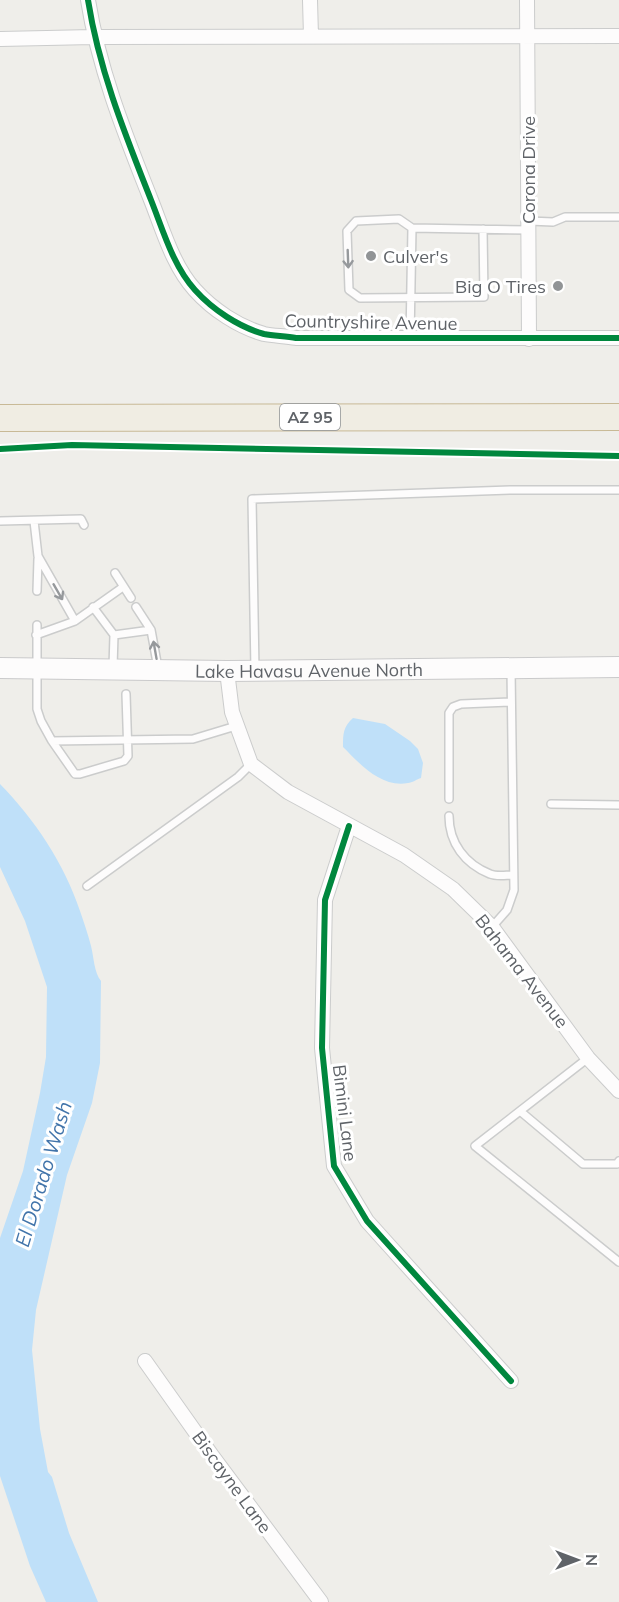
<svg xmlns="http://www.w3.org/2000/svg" width="619" height="1602" font-family="Mulish,sans-serif">
<style>
.water{fill:#bfe0f9}
.lines{fill:none;stroke-linecap:round;stroke-linejoin:round}
.lane-casing{stroke:#cbcccc;stroke-width:10}
.street-casing{stroke:#cbcccc;stroke-width:16}
.secondary-casing{stroke:#cacacb;stroke-width:22}
.highway-casing{stroke:#c8b996;stroke-width:28}
.lane{stroke:#fdfcfc;stroke-width:7}
.street{stroke:#fdfcfc;stroke-width:14}
.secondary{stroke:#fdfcfc;stroke-width:20}
.highway{stroke:#f0ede3;stroke-width:26}
.cycleway-casing{stroke:#fff;stroke-width:10}
.cycleway{stroke:#00873e;stroke-width:6}
.oneway{stroke:#96999c}
.poi-dot{fill:#919496;stroke:#fff;stroke-width:2}
.labels{text-anchor:middle;dominant-baseline:central;stroke-width:6;stroke-linejoin:round;paint-order:stroke}
.shield{fill:#fff;stroke:#8f9295;stroke-width:1.5}
.shield-label{font-size:16px;font-weight:bold;fill:#5f6368}
.street-label{font-size:18px;fill:#5f6368;stroke:#fff}
.poi-label{font-size:18px;fill:#5f6368;stroke:#fff;text-anchor:start}
.water-label{font-size:20px;font-style:italic;fill:#4174aa;stroke:#fff}
</style>
<rect width="100%" height="100%" fill="#efeeea"/>
<path class="water" d="M353,718L385,724L410,741L418,749L423,763L421,778C417,779 412,783 408,783C381,788 360,764 343,747C343,734 343,727 353,718Z
M0,784C35,820 64,863 80,911C84,923 88,934 91,946C94,958 94,972 101,981L100,1063L92,1103L67,1175L36,1310L32,1350L40,1429L48,1472L52,1477L69,1533L98,1602H46L30,1566L0,1476V1238L23,1171L40,1093L46,1057L47,987L25,921L0,867Z"/>
<g class="lines">
<defs>
<path id="lane" d="M529,221L553,222L565,217H619
M483,229L484,297L360,298L349,290L347,231L356,221L399,219L412,228L529,230
M410,339L412,228
M0,521L81,519L84,525
M34,521L38,556L75,621
M115,573L131,598
M37,591L38,559
M93,607L114,635
M136,607L151,630L158,668
M37,625V709L41,721L52,741L193,739L236,726
M36,635L75,621L123,587
M113,667L114,635L151,630
M255,670L252,499L510,490H619
M52,741L75,774H80L124,761L128,756L126,694
M449,799V713L453,707L461,704L511,702
M551,804L619,805
M449,816C449,843 465,864 490,874C497,877 506,875 513,875
M87,886L238,777L251,764
M492,927L507,910L514,890L511,669
M588,1058L475,1146L619,1262
M520,1111L583,1164H617L619,1161"/>
<path id="street" d="M88,0C99,70 125,134 151,200C163,230 173,266 195,290C213,310 239,327 264,334C274,336 286,336 296,338H619
M310,0L311,36
M527,0L529,339
M0,39L93,37L619,36
M227,671L232,712L251,764L288,792L404,855L453,889L492,927L588,1058L619,1091
M349,826L325,900L322,1048L334,1166L367,1221L511,1381
M145,1361L213,1457L321,1602"/>
<g id="secondary">
<path id="s1" d="M0,668L227,671L619,667"/>
</g>
<path id="highway" d="M0,418L619,417"/>
</defs>
<use href="#lane" class="lane-casing"/>
<use href="#street" class="street-casing"/>
<use href="#secondary" class="secondary-casing"/>
<use href="#highway" class="highway-casing"/>
<use href="#lane" class="lane"/>
<use href="#street" class="street"/>
<use href="#secondary" class="secondary"/>
<use href="#highway" class="highway"/>
<defs>
<path id="cycleway" d="M88,0C99,70 125,134 151,200C163,230 173,266 195,290C213,310 239,327 264,334C274,336 286,336 296,338H619
M0,449L72,445L619,456
M349,826L325,900L322,1048L334,1166L367,1221L511,1381"/>
</defs>
<use href="#cycleway" class="cycleway-casing"/>
<use href="#cycleway" class="cycleway"/>
</g>
<defs><path id="oneway-shaft" d="M-6 0H5M1.5-3L5.5 0L1.5 3" fill="none" stroke-width="1.6" stroke-linecap="round" stroke-linejoin="round" transform="scale(1.5)"/></defs>
<g class="oneway">
<use href="#oneway-shaft" transform="translate(348 259) rotate(88)"/>
<use href="#oneway-shaft" transform="translate(58 592) rotate(60)"/>
<use href="#oneway-shaft" transform="translate(155 650) rotate(-100)"/>
</g>
<g class="poi-dot">
<circle cx="371" cy="256" r="6"/>
<circle cx="558" cy="286" r="6"/>
</g>
<g class="labels">
<rect class="shield" x="280" y="404" width="60" height="26" rx="4.5"/>
<g class="shield-label">
<text x="310" y="417">AZ 95</text>
</g>
<g class="street-label">
<text transform="translate(528 170) rotate(-90)">Corona Drive</text>
<text transform="translate(371 322) rotate(1)">Countryshire Avenue</text>
<text stroke="none"><textPath href="#s1" startOffset="309">Lake Havasu Avenue North</textPath></text>
<text transform="translate(522 971) rotate(52)">Bahama Avenue</text>
<text transform="translate(345 1113) rotate(83)">Bimini Lane</text>
<text transform="translate(232 1482) rotate(54)">Biscayne Lane</text>
</g>
<g class="poi-label">
<text x="383" y="256">Culver's</text>
<text x="546" y="286" text-anchor="end">Big O Tires</text>
</g>
<g class="water-label">
<text transform="translate(43 1174) rotate(-73)">El Dorado Wash</text>
</g>
</g>
<g transform="translate(577 1560) rotate(90)" stroke="#ffffff" stroke-width="4.5" paint-order="stroke">
<path d="M0-4.5L10 22L0 15L-10 22Z" fill="#5f6368"/>
<text y="-9" font-size="16" font-weight="bold" text-anchor="middle" fill="#5f6368">N</text>
</g>
</svg>
